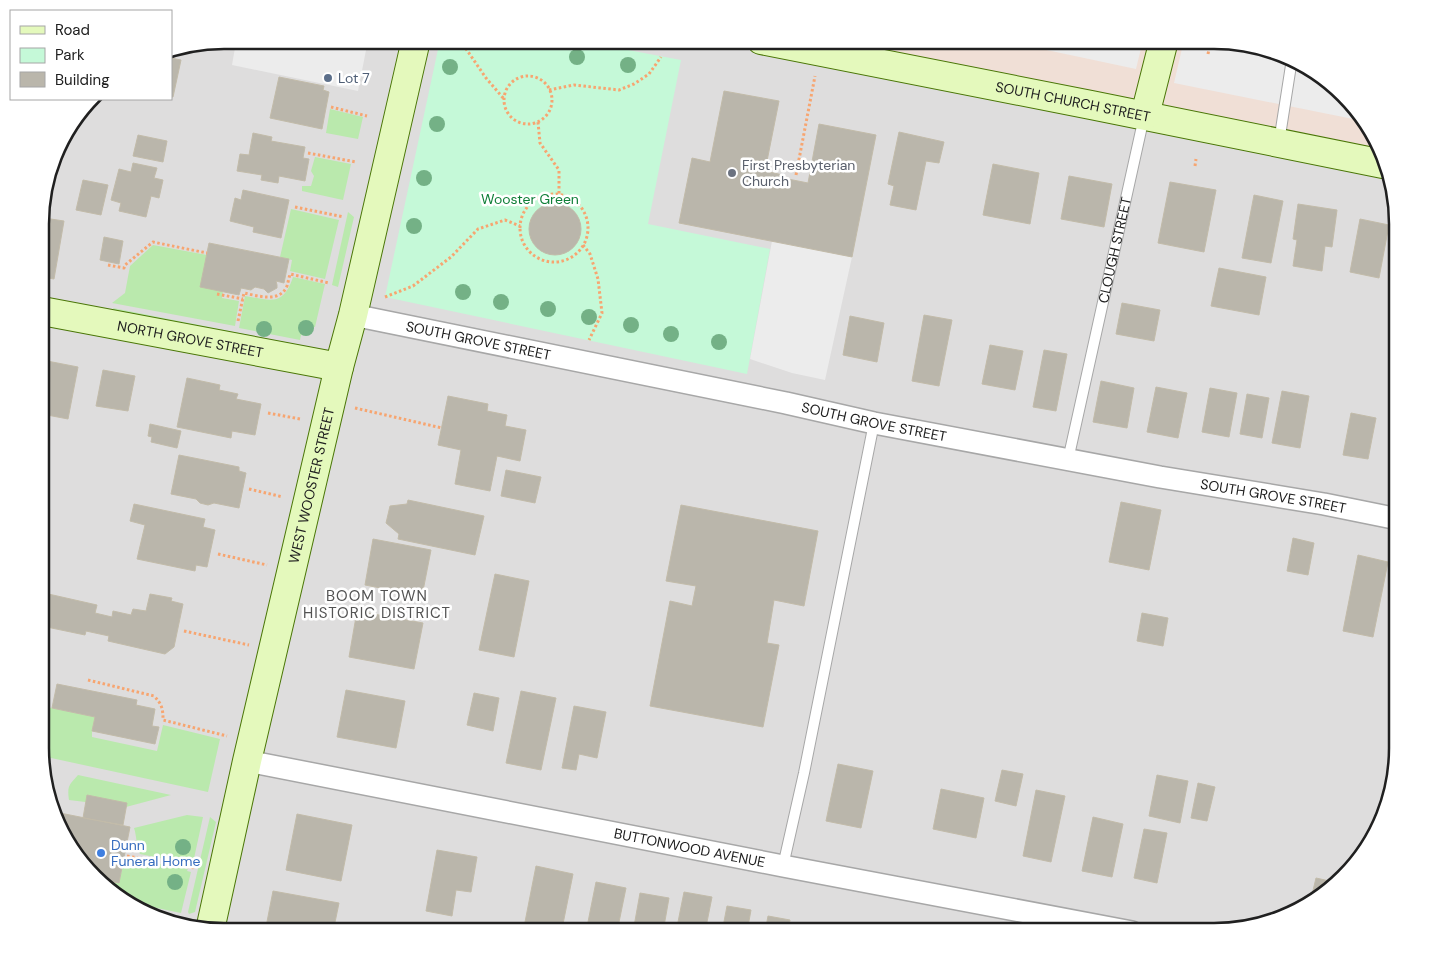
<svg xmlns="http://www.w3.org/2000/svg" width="1438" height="972" font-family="'DM Sans',sans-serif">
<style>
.residential{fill:#dedddd}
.commercial{fill:#f0dfd6}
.grass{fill:#bae9ad}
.park{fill:#c5f9d8}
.parking{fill:#ececec}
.building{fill:#bab6ab;stroke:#c2bba9}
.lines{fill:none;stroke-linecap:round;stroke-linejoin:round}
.lane-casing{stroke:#a7a7a7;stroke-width:12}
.street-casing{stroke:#a7a7a7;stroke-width:24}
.secondary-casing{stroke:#4a7607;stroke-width:30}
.path{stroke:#f7a570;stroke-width:3;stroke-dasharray:2.5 2.5;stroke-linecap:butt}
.lane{stroke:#fff;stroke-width:10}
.street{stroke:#fff;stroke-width:21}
.secondary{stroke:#e4f9bc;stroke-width:28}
.tree{fill:#74b186}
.service-dot{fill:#5c6f8a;stroke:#fff;stroke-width:2}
.worship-dot{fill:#6b7280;stroke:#fff;stroke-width:2}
.shop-dot{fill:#3f7fe0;stroke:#fff;stroke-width:2}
.labels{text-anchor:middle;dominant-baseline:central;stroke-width:5;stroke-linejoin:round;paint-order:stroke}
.service-label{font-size:14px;fill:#4e5e75;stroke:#fff;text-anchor:start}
.street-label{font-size:14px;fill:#202020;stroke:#fff}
.worship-label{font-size:14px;fill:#5b616d;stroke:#fff;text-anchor:start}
.park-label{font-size:14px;fill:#0e7e37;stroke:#fff}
.shop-label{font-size:14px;fill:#366cbe;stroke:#fff;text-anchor:start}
.neighbourhood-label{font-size:15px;letter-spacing:1px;fill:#535353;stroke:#fff}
.rim{fill:none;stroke:#202020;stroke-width:2.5}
</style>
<rect width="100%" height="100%" fill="#f0f0e6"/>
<path class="residential" d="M224,40H761L1383,164L1398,212V760L1388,807L1367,851L1306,908L1226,932H223L165,922L121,901L65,840L42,772V200L59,142L92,99H171V50Z"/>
<path class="commercial" d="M761,40H1215L1273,50L1317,71L1374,132L1383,164Z"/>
<path class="grass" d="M330,109L363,117L358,139L326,133Z
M315,157L351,164L343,200L302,191V186H311L314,176L311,171Z
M291,209L339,220L325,279L290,271L292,260L280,257Z
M348,212L354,217L338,287L332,285Z
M153,245L207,255L223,291L222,298L239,301L235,326L112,303L125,293L130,266Z
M293,277L325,284L315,327H310L309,335L307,336L301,335L300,340L239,328L245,296C271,300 283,307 293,277Z
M113,308L300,345L296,347L115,312Z
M42,706L95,717L92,731V737L157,751L163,725L220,739L208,792L42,756Z
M78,775L171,795L126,807L69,800C67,786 69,785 78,775Z
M187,815L203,817L193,863L189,862V864L140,854C136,846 137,837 134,828Z
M210,817L216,822L195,912L189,914L188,912Z
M133,859L188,869L187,871L191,872L181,913L123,901L102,880L119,883L124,860L132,861Z"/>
<path class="park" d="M440,40H575L681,60L648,224L770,249L747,374L385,297Z"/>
<path class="parking" d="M227,40H368L358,91L232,65L236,42Z
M999,40H1143L1136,69Z
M1184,40H1215L1273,50L1317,71L1363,121L1174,83Z
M772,241L852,257L825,380L792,373L750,359Z"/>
<path class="building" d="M171,58L181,60L173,97H171Z
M279,77L324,86L323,90L329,92L322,129L270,118Z
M724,91L779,101L765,171L783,175V178L808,183L819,124L876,135L852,257L679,223L692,158L710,162Z
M899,132L944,142L939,163L926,161L916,210L890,205L894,186L888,184Z
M253,133L272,137L271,141L305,147L303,158L309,159L305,181L279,176L278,183L261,180L262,175L237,171L240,154L249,155Z
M138,135L167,141L163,162L133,156Z
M133,163L157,168L154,178L163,180L159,198L151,196L146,217L119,211L121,203L111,200L119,169L131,172Z
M993,164L1039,173L1030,224L983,215Z
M1069,176L1112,184L1104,227L1061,219Z
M83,180L108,185L101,215L76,210Z
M1170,182L1216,190L1204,252L1158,243Z
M243,190L289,200L281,238L253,232L254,227L230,221L235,198L241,200Z
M1254,195L1283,201L1271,263L1242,258Z
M529 229a26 26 0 1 1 52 0a26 26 0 1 1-52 0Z
M1298,204L1337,210L1332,247L1325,246L1322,271L1293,266L1297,240L1293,239Z
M44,218L64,221L54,279L42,277V233Z
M1360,219L1389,225L1379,278L1350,272Z
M104,237L123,241L119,264L100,260Z
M209,243L289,259L284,283L276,281L277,285V288L268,293L264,289L255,287L251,290L241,288L239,295L200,287Z
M1219,268L1266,277L1259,315L1211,306Z
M1122,303L1160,310L1154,341L1116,334Z
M924,315L952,320L939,386L912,381Z
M850,316L884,323L877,362L843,355Z
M990,345L1023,351L1015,390L982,384Z
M1044,350L1067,354L1056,411L1033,407Z
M42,360L78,367L68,419L42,414Z
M103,370L135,376L128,411L96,406Z
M187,378L220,385L219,390L238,394L236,399L261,404L255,435L232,431L231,438L177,427Z
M1101,381L1134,388L1127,428L1093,422Z
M1156,387L1187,393L1178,438L1147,432Z
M1210,388L1237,393L1229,437L1202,432Z
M1282,391L1309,396L1300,448L1272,443Z
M1247,394L1269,398L1262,438L1240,434Z
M448,396L488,404L487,411L507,415L505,426L526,430L520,461L497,456L490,491L455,484L461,450L438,445Z
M1351,413L1376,418L1368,459L1343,455Z
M150,424L181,431L177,448L151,442L152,437L148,436Z
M42,439L48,440L45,459L42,458Z
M179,455L239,467V471L246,473L239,508L214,503L208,505L200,503L196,499L171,494Z
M506,470L541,477L535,503L501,496Z
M408,500L484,516L475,555L398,539L399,534L386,523L390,506L407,504Z
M1121,502L1161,510L1149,570L1109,562Z
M134,504L205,519L203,527L215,530L207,567L196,565L195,571L137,559L145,525L130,521Z
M681,505L818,531L804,606L774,600L767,643L779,645L763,727L650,706L670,601L692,606L696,586L666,581Z
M1293,538L1314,543L1308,575L1287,571Z
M373,539L431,550L422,596L365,585Z
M1358,555L1388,562L1373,637L1343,631Z
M495,574L529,581L514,657L479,650Z
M44,593L97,605L95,613L112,617L113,611L131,615L133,609L146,611L150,594L172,598L171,601L183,604L174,647L165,654L108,641L109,636L86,631L85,635L42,626V602Z
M357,611L423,623L414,669L349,657Z
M1142,613L1168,618L1163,646L1137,641Z
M57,684L137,700L136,705L155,709L152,726L159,727L155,744L92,731L95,717L52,708Z
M346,690L405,701L396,748L337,737Z
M521,691L556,698L541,770L506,763Z
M474,693L499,698L493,731L467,725Z
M574,706L606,712L597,758L579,754L576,770L562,768Z
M838,764L873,771L861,828L826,821Z
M1002,770L1023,774L1016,806L995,801Z
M1157,775L1188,781L1180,823L1149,816Z
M1198,783L1215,787L1207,821L1191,818Z
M941,789L984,798L976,838L933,829Z
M1036,790L1065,796L1051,862L1023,856Z
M87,795L127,803L123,825L83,818Z
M55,812L130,827L119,883L102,880L100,878L102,872L92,870L65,840Z
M297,814L352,825L341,881L286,870Z
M1093,817L1123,824L1112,877L1082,871Z
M1144,829L1167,833L1157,883L1134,878Z
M437,850L477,857L471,892L456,890L452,916L426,911Z
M536,866L573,874L562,929L525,922Z
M1316,878L1334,882L1310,903Z
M596,882L626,888L617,932H586Z
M273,891L339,903L333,932H265Z
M684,892L712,897L705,932H676Z
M640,893L669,898L663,932H633Z
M727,906L751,910L747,932H722Z
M768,916L790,920L788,932H765Z
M815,927L841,932H814Z"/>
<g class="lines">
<defs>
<g id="lane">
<path d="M1279,142L1292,59"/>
<path id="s1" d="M1068,460L1144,117"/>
<path d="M783,866L804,773L874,423"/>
</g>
<g id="street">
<path id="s2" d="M353,315L786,403L874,423L1160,477L1324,504L1398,519"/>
<path id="s3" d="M247,761L783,866L1132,932"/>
</g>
<g id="secondary">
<path id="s4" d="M761,40L1091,105L1383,164"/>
<path d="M1145,115L1164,40"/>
<path id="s5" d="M42,311L339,367"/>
<path id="s6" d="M210,930L247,761L339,367L353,315L416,40"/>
</g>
</defs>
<use href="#lane" class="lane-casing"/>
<use href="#street" class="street-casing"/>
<use href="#secondary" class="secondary-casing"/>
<path class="path" d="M460,40L486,78L504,99
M938,49L940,40
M1208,54L1211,40
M504 100a24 24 0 1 1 48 0a24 24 0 1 1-48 0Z
M549,90L574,85L619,90L634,84L649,74L661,57
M331,107L367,116
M538,122L540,143L559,170V194
M308,153L356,162
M1195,166L1196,159
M796,175L815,76
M520 228a34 34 0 1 1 68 0a34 34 0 1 1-68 0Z
M295,207L344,217
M583,245L590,254L598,279L602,313L589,340
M108,265L124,268L125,265L153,242L207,253
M217,294L243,299
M385,297L413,286L451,257L478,229L505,220L520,226
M238,321L244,293C258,296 280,303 287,286C288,282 289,278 290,274L329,283
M355,408L442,428
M268,413L300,419
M249,489L283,497
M218,554L267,565
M184,631L249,645
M88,680L154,696C162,704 163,709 163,720L227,736
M127,856L195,868"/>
<use href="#lane" class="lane"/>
<use href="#street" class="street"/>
<use href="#secondary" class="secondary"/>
</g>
<g class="tree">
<circle cx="577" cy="57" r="8"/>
<circle cx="628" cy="65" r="8"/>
<circle cx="450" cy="67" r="8"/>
<circle cx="437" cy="124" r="8"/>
<circle cx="424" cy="178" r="8"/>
<circle cx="414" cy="226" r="8"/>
<circle cx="463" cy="292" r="8"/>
<circle cx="501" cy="302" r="8"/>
<circle cx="548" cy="309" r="8"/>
<circle cx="589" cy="317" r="8"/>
<circle cx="631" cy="325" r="8"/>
<circle cx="306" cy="328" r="8"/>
<circle cx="264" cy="329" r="8"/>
<circle cx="671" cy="334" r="8"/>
<circle cx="719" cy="342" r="8"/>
<circle cx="183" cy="847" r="8"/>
<circle cx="175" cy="882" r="8"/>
</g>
<circle class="service-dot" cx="328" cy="78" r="5"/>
<circle class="worship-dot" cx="732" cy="173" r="5"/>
<circle class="shop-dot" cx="101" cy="853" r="5"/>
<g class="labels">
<g class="service-label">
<text x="338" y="78">Lot 7</text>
</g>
<g class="street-label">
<text stroke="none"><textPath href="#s4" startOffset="318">SOUTH CHURCH STREET</textPath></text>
<text stroke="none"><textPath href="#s1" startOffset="215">CLOUGH STREET</textPath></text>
<text stroke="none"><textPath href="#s5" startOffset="151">NORTH GROVE STREET</textPath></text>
<text stroke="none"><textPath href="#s2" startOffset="128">SOUTH GROVE STREET</textPath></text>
<text stroke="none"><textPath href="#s2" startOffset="532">SOUTH GROVE STREET</textPath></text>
<text stroke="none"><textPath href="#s6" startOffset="456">WEST WOOSTER STREET</textPath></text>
<text stroke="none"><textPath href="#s2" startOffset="938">SOUTH GROVE STREET</textPath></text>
<text stroke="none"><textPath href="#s3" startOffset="451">BUTTONWOOD AVENUE</textPath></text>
</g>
<g class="worship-label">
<text x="742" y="165">First Presbyterian<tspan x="742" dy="16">Church</tspan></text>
</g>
<g class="park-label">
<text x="530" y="199">Wooster Green</text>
</g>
<g class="shop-label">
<text x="111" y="845">Dunn<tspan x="111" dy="16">Funeral Home</tspan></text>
</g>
<g class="neighbourhood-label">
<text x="377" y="596">BOOM TOWN<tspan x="377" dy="17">HISTORIC DISTRICT</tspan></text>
</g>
</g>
<path d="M0 0H1438V972H0ZM224 49H1214A175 175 0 0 1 1389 224V748A175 175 0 0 1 1214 923H224A175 175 0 0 1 49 748V224A175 175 0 0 1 224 49Z" fill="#fff" fill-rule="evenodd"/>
<path class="rim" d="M224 49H1214A175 175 0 0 1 1389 224V748A175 175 0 0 1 1214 923H224A175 175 0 0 1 49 748V224A175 175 0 0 1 224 49Z"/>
<rect x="10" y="10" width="162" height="90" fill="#ffffff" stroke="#a6a6a6"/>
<rect x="20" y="26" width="25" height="8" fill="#e4f9bc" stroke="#a6a6a6"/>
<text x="55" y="35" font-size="15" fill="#202020">Road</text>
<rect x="20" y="48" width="25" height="15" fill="#c5f9d8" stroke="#a6a6a6"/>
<text x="55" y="60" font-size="15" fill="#202020">Park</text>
<rect x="20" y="72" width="25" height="15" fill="#bab6ab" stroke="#a6a6a6"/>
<text x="55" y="85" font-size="15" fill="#202020">Building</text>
</svg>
